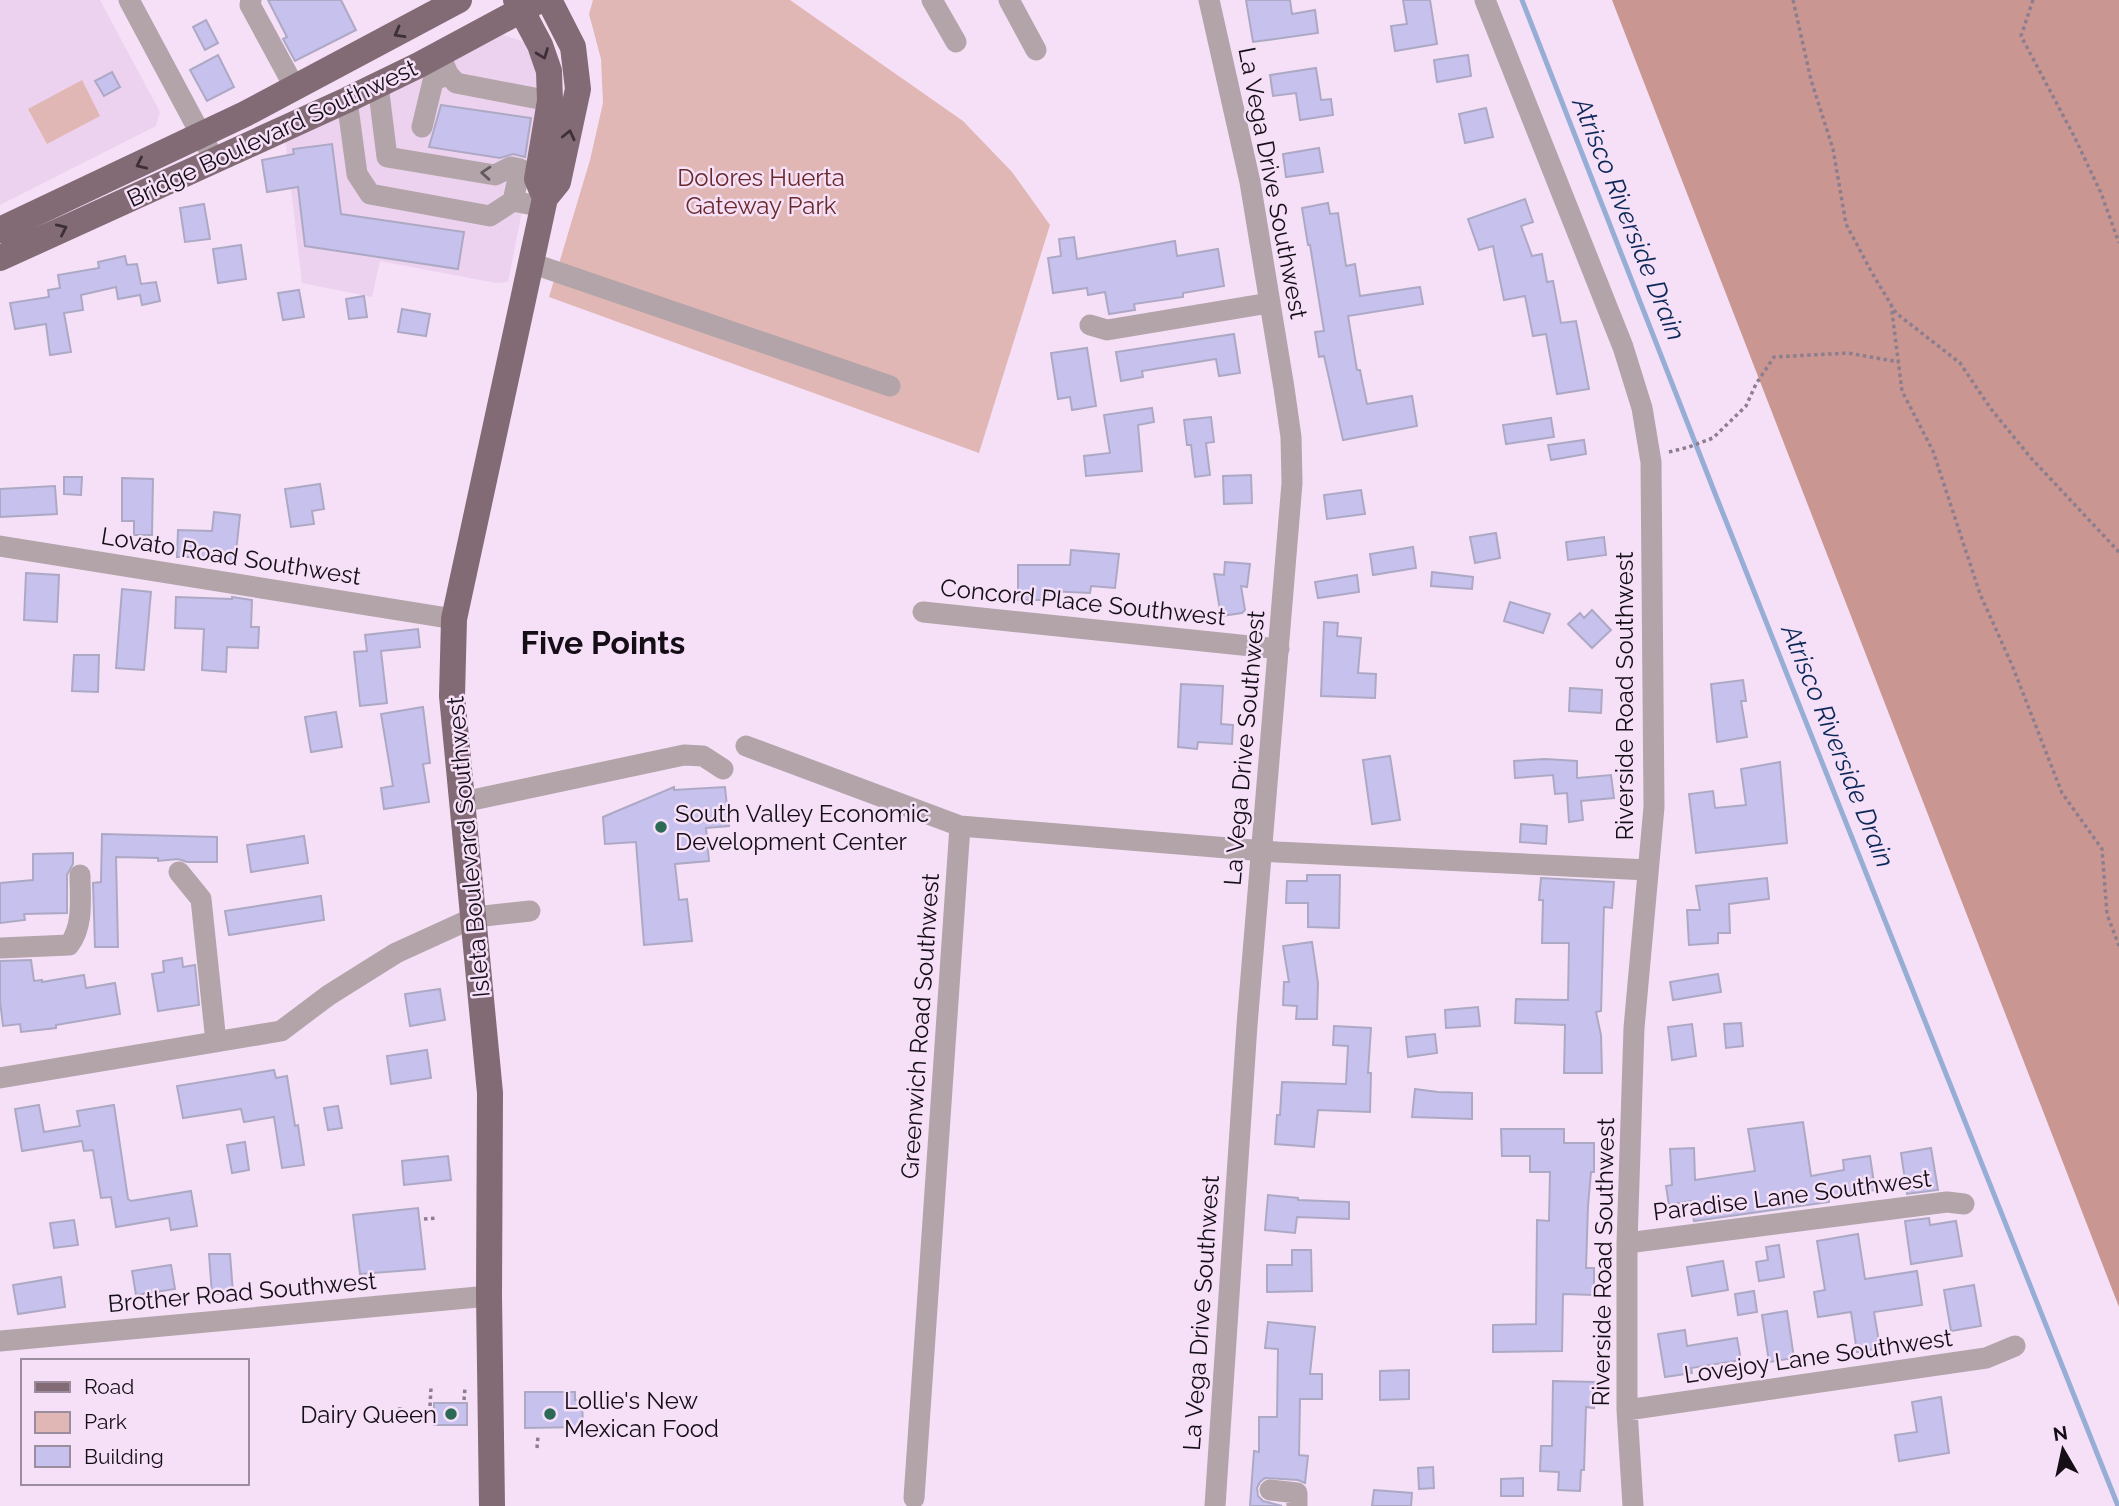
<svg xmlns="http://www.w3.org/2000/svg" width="2119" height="1506" font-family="Raleway,sans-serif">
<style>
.built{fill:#ecd2ef}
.green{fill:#e0b7b4}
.forest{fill:#ca9692}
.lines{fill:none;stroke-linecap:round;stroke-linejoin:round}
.stream{stroke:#96add5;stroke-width:5}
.building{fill:#c7c1ee;stroke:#ada9c4;stroke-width:2}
.path{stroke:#8d7e8f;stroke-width:3.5;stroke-dasharray:3.5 3.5;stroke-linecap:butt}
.minor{stroke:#b2a4a9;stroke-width:21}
.major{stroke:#836b75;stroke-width:26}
.oneway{stroke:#3c2f37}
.oneway2{stroke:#645960}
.poi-dot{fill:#2d6a56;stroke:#f5e0f8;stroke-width:2.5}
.labels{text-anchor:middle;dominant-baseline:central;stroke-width:5;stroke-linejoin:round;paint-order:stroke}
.street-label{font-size:24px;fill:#150e16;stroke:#f5e0f8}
.park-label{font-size:24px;fill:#6a2929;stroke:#f5e0f8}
.poi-label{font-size:24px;fill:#150e16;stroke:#f5e0f8;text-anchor:start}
.water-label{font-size:26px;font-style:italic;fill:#0c2858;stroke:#f5e0f8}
.district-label{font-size:32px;font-weight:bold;fill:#150e16;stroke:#f5e0f8}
</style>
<rect width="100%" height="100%" fill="#f5e0f8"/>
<path class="built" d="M0,0H100L160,112L156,126L0,205Z
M497,35H504L524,42L535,51L542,110L508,282L496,283L380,261L372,297L302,283L285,138Z"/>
<path class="green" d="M593,0H790L963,121L1012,172L1050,225L979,453L549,297L590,160L603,103L601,59L589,14Z
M82,80L100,116L47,144L28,109Z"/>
<path class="forest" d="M1612,0H2119V1307Z"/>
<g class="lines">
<path class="stream" d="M1522,0L1718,501L2118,1506"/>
</g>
<path class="building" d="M268,0H341L356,30L295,61L283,39L287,37Z
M1246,0H1290L1292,14L1315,10L1318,33L1253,42Z
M1403,0H1430L1437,44L1395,51L1391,26L1407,24Z
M206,20L218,43L205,50L193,27Z
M218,55L234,87L207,101L190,70Z
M1468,55L1471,76L1437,82L1434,60Z
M1316,68L1321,100L1331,99L1333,115L1300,120L1296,93L1273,96L1270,75Z
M112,72L120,87L104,96L95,81Z
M441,105L531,118L525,157L513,154L500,158L429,147Z
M1486,108L1493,137L1465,143L1459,114Z
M332,144L341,214L464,232L458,269L305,246L298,187L267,192L262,160L294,154L293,149Z
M1319,148L1323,172L1286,177L1283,154Z
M1525,199L1533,222L1521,226L1532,256L1542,254L1547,282L1553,281L1561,323L1576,321L1589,389L1557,394L1546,334L1533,336L1525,296L1504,300L1493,246L1479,250L1468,219Z
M1328,203L1330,214L1338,213L1346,266L1355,264L1360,296L1420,287L1423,304L1348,316L1357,370H1360L1367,404L1412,396L1417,426L1343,440L1324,356L1319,357L1315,332L1324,331L1310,245H1308L1302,208Z
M204,204L210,239L185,242L180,208Z
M1074,237L1077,259L1175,241L1177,256L1218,249L1224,286L1183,293V297L1134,304L1135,310L1109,314L1105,292L1088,295L1087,288L1053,293L1048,258L1061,256L1059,239Z
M241,245L246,279L218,283L213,249Z
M125,256L127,265L137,264L141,284L156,282L160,301L142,305L140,295L118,299L116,287L81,295L83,310L64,313L71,352L50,355L46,324L15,329L10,303L49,297L48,290L60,288L58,275L99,268L98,262Z
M299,290L304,317L283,320L278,293Z
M364,296L367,317L349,319L346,299Z
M402,309L430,314L426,336L398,332Z
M1234,334L1240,373L1219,376L1216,359L1142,371L1143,377L1121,381L1116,352Z
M1087,348L1096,406L1072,410L1070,397L1058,399L1051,353Z
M1152,408L1154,422L1138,425L1142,471L1086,476L1084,456L1110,453L1104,415Z
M1211,417L1214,442L1206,443L1210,475L1195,477L1191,445H1187L1184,420Z
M1551,418L1554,437L1506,444L1503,425Z
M1584,440L1586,454L1551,460L1548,445Z
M1251,475L1252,503L1224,504L1223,476Z
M64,477H82L81,495L64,494Z
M122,478L153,479L152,535H134V521H122Z
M320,484L324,509L312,511L314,524L291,527L285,489Z
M55,486L57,514L0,517V489Z
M1361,490L1365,514L1327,519L1324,495Z
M214,512L240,515L235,562L209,559L210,557H177L178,530L212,531Z
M1496,533L1500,558L1475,563L1470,537Z
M1604,537L1606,555L1568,560L1566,542Z
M1413,547L1416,568L1373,575L1370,554Z
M1071,550L1119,554L1115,588L1091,586L1090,593L1048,591V600H1018V565H1070Z
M1225,562L1250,564L1247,587L1241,586L1245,610L1242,613L1221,616L1214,574L1224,575Z
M1432,572L1473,577L1472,589L1431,586Z
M26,573L59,575L57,622L24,620Z
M1357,575L1359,592L1318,598L1315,582Z
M122,589L151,592L144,670L116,668Z
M176,597L232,599V597L252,600L251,627H259L258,648L227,647L226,672L202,670L204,629L175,628Z
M1510,602L1550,614L1543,633L1504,621Z
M1592,610L1611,630L1592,648L1568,624L1580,613L1584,618Z
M1324,622L1338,623L1337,636L1361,638L1358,673L1376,674L1375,698L1321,696Z
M418,629L420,647L381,651L387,703L360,706L354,652L367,651L365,635Z
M74,655H99L98,692L72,691Z
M1743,680L1746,701H1741L1747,737L1717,742L1711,684Z
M1181,684L1223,686L1221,724L1233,725L1232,744L1198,742L1197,749L1178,747Z
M1570,688L1602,690L1601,713L1569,711Z
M423,707L430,763L423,764L429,802L384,809L381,788L393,786L381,714Z
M336,712L342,747L311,752L305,717Z
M1390,756L1400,820L1372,824L1363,760Z
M1545,759L1577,761V778L1611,775L1614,798L1581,801L1583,820L1569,822L1567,793L1555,794L1553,775L1515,778L1514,761Z
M1780,762L1787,843L1696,853L1689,794L1713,791L1715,808L1746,805L1741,769Z
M674,787V790L725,787L729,826L706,828L709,861L675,864L679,900L687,899L692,941L644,945L636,842L605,844L603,817Z
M1521,824L1547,826L1546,844L1520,842Z
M102,834L217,837V862H187L178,859L158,861V858L116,857L118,947H95L93,883L101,882Z
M304,836L308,863L251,872L247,845Z
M73,853V864L67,875V913L24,914L25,920L0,923V883L33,880V854Z
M1307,875H1340L1339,928L1308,927V903H1286L1287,881H1307Z
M1541,878L1614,882L1612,908L1604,907L1601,1011L1596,1012L1601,1035L1602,1073H1564L1565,1025L1515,1023L1516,999L1568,1000L1569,943H1542L1543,900H1539Z
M1767,878L1769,899L1729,904L1730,933H1718V943L1689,945L1687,910H1700L1696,886Z
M321,896L324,920L229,935L225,911Z
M1312,942L1318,983L1317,1019H1296L1297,1006L1283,1005L1284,982H1289L1283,946Z
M182,958L183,967L195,965L199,1005L158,1011L152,974L164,972L163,961Z
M31,960L34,981L42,980V982L84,975L86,988L115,983L120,1014L56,1025V1028L21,1032L20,1024L3,1026L0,1001V961Z
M1718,974L1721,992L1673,1000L1670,982Z
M440,989L445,1020L410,1026L405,994Z
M1478,1007L1480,1026L1446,1028L1445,1010Z
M1741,1023L1743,1046L1726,1048L1724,1024Z
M1692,1024L1696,1056L1672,1060L1668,1027Z
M1334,1026L1371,1028L1368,1073H1371L1370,1112L1318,1110L1314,1147L1275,1144L1277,1115H1280L1282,1082L1346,1084L1348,1046L1333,1045Z
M1435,1034L1437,1053L1408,1057L1406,1037Z
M427,1050L431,1078L391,1084L387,1056Z
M274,1070L276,1078L287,1076L295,1126L298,1125L304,1165L282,1168L274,1117L244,1122L241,1109L183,1118L177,1086Z
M1415,1089L1438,1092L1472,1093V1119L1412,1117Z
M39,1105L44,1132L80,1126L77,1111L114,1105L128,1199L131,1201L191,1191L197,1226L171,1230L169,1218L116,1227L111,1197L101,1198L93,1150L84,1151L82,1141L22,1151L15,1109Z
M338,1106L342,1128L328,1130L324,1108Z
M1803,1122L1811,1176L1844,1170L1843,1160L1870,1156L1875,1190L1829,1198V1202L1694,1221L1691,1201L1669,1205L1666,1186L1672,1185L1670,1149L1694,1148L1695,1180L1755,1171L1748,1129Z
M1501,1129H1564V1143H1594V1172H1591L1588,1206L1586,1268H1594V1295L1563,1294L1562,1351L1493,1352V1325L1536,1324L1537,1220L1549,1221L1550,1172H1530V1156H1502Z
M245,1142L249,1170L232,1173L227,1145Z
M1931,1148L1938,1190L1907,1194L1901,1153Z
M448,1156L451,1180L404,1185L402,1161Z
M1268,1195L1298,1198V1200L1349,1202V1219L1297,1217L1295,1233L1265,1230Z
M418,1208L425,1269L360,1274L353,1215Z
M1929,1218L1930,1225L1956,1221L1962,1256L1911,1264L1905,1221Z
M74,1220L78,1245L54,1248L50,1223Z
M1858,1234L1865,1279L1917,1271L1922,1305L1874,1312L1880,1348L1857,1352L1851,1312L1818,1317L1814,1292L1825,1290L1817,1241Z
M1779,1245L1784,1277L1759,1281L1756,1262L1768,1260L1766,1247Z
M1292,1250H1311L1312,1291L1267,1292V1265H1292Z
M209,1254H230L233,1293L212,1294Z
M1723,1261L1728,1290L1692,1296L1687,1267Z
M171,1265L175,1289L136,1295L132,1271Z
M61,1277L65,1307L18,1314L13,1285Z
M1974,1285L1981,1326L1951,1331L1944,1290Z
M1754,1291L1757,1312L1738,1315L1735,1294Z
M1787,1311L1794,1358L1769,1362L1762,1315Z
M1268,1322L1315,1327L1310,1374H1322V1399H1300L1299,1455L1308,1456L1305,1483L1298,1480L1265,1478L1260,1482L1257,1488L1258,1496L1263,1501L1282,1506H1250L1254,1451L1259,1452V1417H1277L1278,1349L1265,1348Z
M1685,1330L1687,1346L1737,1338L1741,1360L1691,1368L1692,1373L1665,1377L1658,1334Z
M1409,1370V1399L1380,1400V1371Z
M1553,1381L1595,1382L1594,1408L1586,1407L1584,1470H1581L1580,1491L1558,1490L1559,1472L1540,1471L1541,1446H1552Z
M525,1392H575V1400H582L583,1427L525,1428Z
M1941,1397L1949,1453L1899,1461L1895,1435L1917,1432L1912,1402Z
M434,1403H467V1425H434Z
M1433,1467L1434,1488L1419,1489L1418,1468Z
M1523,1478V1496H1501V1479Z
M1374,1490L1412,1493L1411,1506H1372Z"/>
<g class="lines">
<path class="path" d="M1793,0L1811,80L1833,149L1846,224L1871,271L1896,313L1960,363L1991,409L2031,458L2119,552
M2033,0L2021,36L2074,136L2101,193L2119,243
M1891,304L1902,391L1933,451L1980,594L2012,665L2062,793L2102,849L2107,914L2119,946
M1669,452L1689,447L1713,438L1746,406L1756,384L1774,357L1848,353L1899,362
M424,1219L437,1218
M464,1400L465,1388
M430,1406L431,1388
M400,1407V1420
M537,1448L538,1436"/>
<path class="minor" d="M129,0L214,159
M251,0L250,5L295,88
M932,0L956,42
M1009,0L1036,50
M1209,0L1250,182L1284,388L1291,437L1292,483L1247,1025L1215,1506
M1485,0L1623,347L1642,408L1651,462L1654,807L1634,1028L1627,1243V1410L1633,1506
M448,74L456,83L550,101
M378,85L387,157L495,175L511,167L520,169L513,201
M347,100L357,174L370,194L490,216L513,201L543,207
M422,127L433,81L448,74L442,60
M531,263L890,386
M1090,325L1107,330L1269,303
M0,546L454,619
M923,612L1279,649
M746,746L960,826L1277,852L1648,870
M463,802L684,755L703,756L723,769
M179,872L201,899L216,1042
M0,948L69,945C84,926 80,898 80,875
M0,1078L281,1031L329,995L396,953L475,917L530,911
M1627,1243L1947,1202L1964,1204
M0,1341L489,1296
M1627,1410L1986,1358L2015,1346
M1270,1490L1297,1493V1506
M914,1498L960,826"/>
<path class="major" d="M516,0L540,45L549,71L550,101L537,179L545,198
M0,230L245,114L459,0
M0,258L347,100L419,65L540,0
M492,1506L489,1296L490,1093L452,696L454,619L545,198L558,182L578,89L573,47L549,0"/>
</g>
<defs><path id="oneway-chevron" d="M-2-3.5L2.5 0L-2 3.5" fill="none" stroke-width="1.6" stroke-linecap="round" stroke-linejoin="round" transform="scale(1.75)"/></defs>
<g class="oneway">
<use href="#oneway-chevron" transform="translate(399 33) rotate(151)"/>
<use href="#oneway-chevron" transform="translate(543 54) rotate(69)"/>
<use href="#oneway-chevron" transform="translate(569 135) rotate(-77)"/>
<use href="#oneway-chevron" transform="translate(141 164) rotate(155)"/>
<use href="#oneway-chevron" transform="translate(62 229) rotate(-25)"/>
</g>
<use class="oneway2" href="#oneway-chevron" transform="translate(486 173) rotate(-176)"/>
<g class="poi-dot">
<circle cx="661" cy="827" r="7"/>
<circle cx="451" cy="1414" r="7"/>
<circle cx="550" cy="1414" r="7"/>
</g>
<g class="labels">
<g class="street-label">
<text transform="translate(272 133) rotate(-25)">Bridge Boulevard Southwest</text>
<text transform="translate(1273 183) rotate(79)">La Vega Drive Southwest</text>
<text transform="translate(231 556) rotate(9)">Lovato Road Southwest</text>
<text transform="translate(1083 602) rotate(6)">Concord Place Southwest</text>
<text transform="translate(1624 696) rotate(-90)">Riverside Road Southwest</text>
<text transform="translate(1244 748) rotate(-85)">La Vega Drive Southwest</text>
<text transform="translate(468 847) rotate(-95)">Isleta Boulevard Southwest</text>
<text transform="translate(920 1026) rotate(-86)">Greenwich Road Southwest</text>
<text transform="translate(1792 1195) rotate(-7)">Paradise Lane Southwest</text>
<text transform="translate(1603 1262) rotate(-89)">Riverside Road Southwest</text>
<text transform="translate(242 1292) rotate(-5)">Brother Road Southwest</text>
<text transform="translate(1201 1313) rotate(-86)">La Vega Drive Southwest</text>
<text transform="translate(1818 1356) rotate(-8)">Lovejoy Lane Southwest</text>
</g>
<g class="park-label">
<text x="761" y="177">Dolores Huerta<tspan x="761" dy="28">Gateway Park</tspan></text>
</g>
<g class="poi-label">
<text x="675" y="813">South Valley Economic<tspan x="675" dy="28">Development Center</tspan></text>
<text x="564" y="1400">Lollie's New<tspan x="564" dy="28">Mexican Food</tspan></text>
<text x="437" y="1414" text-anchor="end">Dairy Queen</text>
</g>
<g class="water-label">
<text transform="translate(1629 219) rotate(68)">Atrisco Riverside Drain</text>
<text transform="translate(1838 746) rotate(68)">Atrisco Riverside Drain</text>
</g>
<g class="district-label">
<text x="603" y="642">Five Points</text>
</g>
</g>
<rect x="21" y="1359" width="228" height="126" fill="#f5e0f8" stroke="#9b8c9e" stroke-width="2"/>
<rect x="35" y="1382" width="35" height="10" fill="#836b75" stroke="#9b8c9e" stroke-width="2"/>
<text x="84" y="1394" font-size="21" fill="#150e16">Road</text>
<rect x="35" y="1412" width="35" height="21" fill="#e0b7b4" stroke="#9b8c9e" stroke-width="2"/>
<text x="84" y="1429" font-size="21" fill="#150e16">Park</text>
<rect x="35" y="1446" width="35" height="21" fill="#c7c1ee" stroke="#9b8c9e" stroke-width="2"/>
<text x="84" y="1464" font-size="21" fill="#150e16">Building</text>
<g transform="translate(2063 1450) rotate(351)" stroke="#f5e0f8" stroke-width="5" paint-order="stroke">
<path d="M0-5L12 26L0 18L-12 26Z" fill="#150e16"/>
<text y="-10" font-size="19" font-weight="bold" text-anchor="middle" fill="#150e16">N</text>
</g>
</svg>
